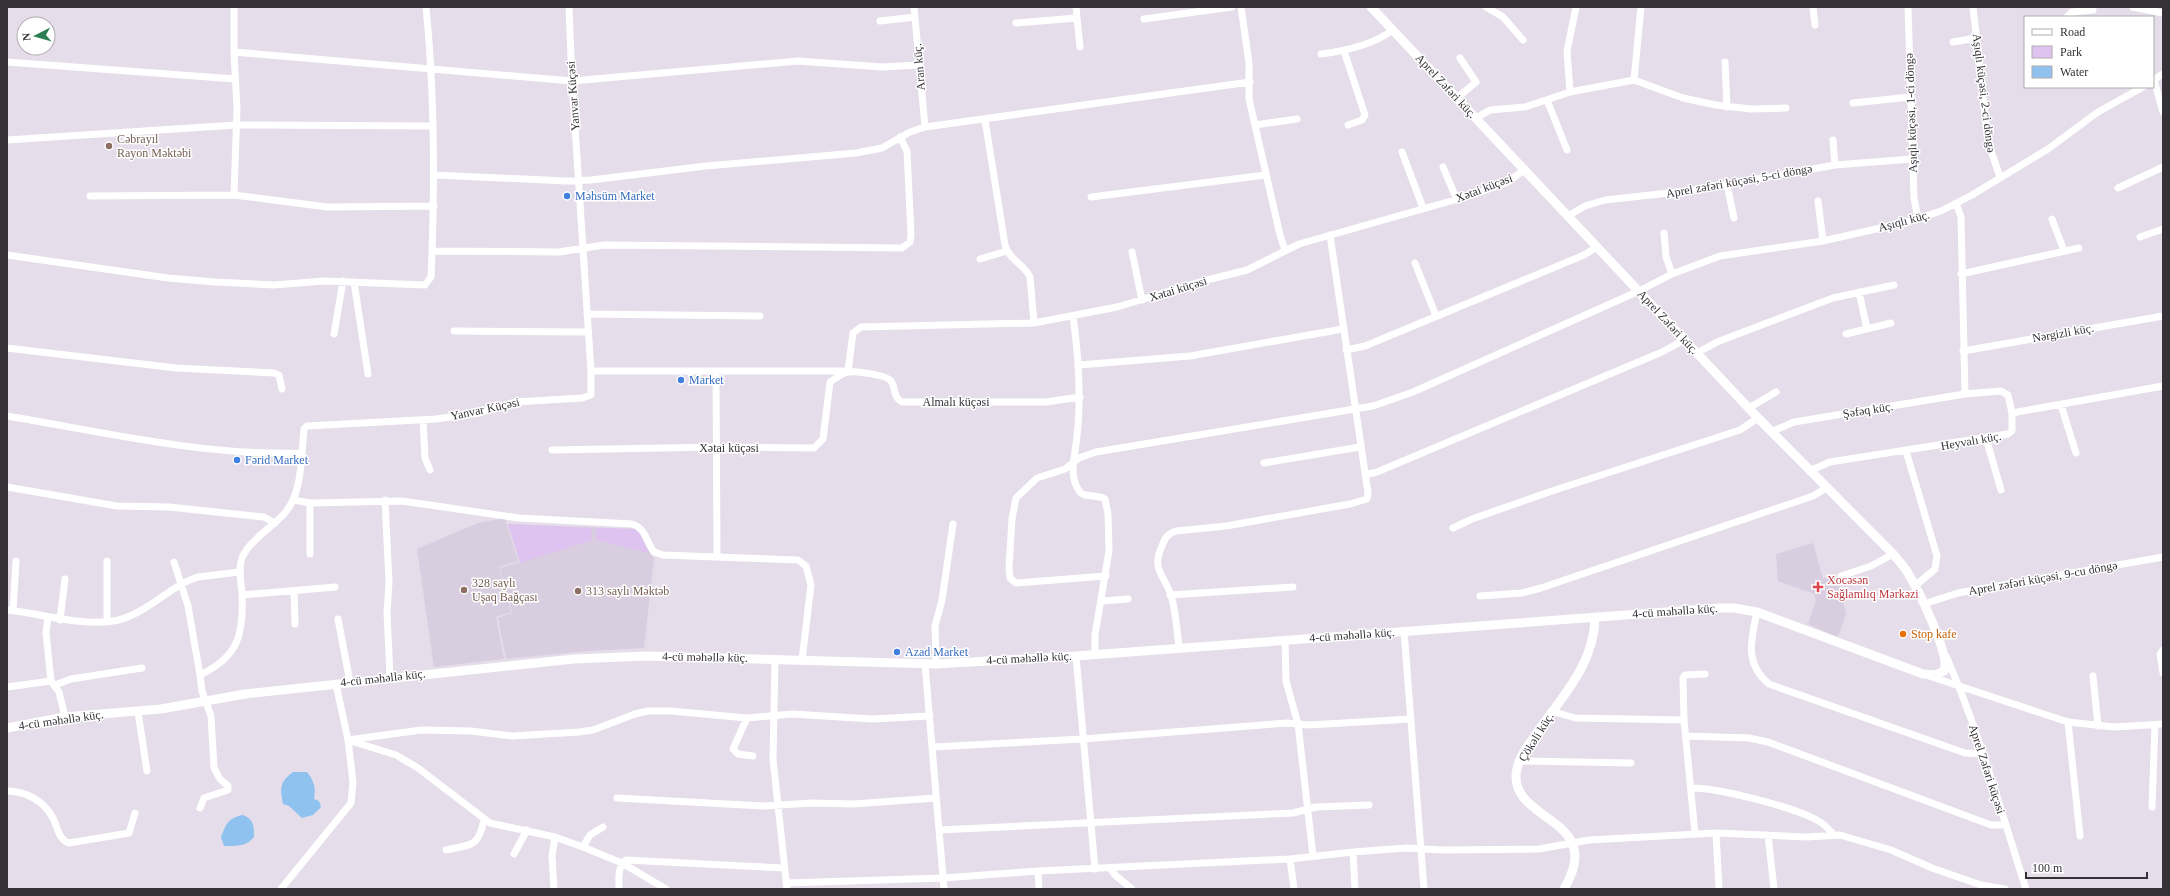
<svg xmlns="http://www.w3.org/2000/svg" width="2170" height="896" font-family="'Times New Roman',serif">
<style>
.built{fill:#d9cee0}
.green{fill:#dec2f0}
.water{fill:#8fc2ef}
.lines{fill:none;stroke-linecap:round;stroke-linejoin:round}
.minor{stroke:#fff;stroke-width:7}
.tertiary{stroke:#fff;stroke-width:9}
.education-dot{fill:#8d6e63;stroke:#fff;stroke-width:1.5}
.shop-dot{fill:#3f7fe0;stroke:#fff;stroke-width:1.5}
.health-dot{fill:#e0444e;stroke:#fff;stroke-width:1.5}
.food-dot{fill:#e8710a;stroke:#fff;stroke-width:1.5}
.labels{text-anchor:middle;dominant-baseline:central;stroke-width:3;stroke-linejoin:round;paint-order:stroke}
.street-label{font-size:12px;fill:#353237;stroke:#fff}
.education-label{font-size:12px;fill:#785e54;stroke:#fff;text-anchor:start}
.shop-label{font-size:12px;fill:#366cbe;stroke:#fff;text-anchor:start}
.health-label{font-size:12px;fill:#be3a42;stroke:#fff;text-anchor:start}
.food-label{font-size:12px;fill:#c56008;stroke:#fff;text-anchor:start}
</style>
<rect width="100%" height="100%" fill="#e5ddea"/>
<path class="built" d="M505,518L518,561L499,567L511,612L496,617L504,659L434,667L417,549L478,523Z
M508,524L637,529L654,559L644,648L588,651L506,659L498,618L512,613L500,568L520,562Z
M1813,543L1823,579L1837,575L1846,614L1838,637L1808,624L1816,601L1814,594L1778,581L1776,554Z"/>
<path class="green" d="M508,524L591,528L592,540L520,563Z
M596,528L637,529L648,552H644L596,540Z"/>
<path class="water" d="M293,772H307C314,781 316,787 314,799L319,801L321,807L313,815L302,818L289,806L283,804C280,789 279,782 293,772Z
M243,815C254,819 254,827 254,837C246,847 236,846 224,846L221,837C226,824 228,818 243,815Z"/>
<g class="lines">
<path class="minor" d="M234,7V52L237,109L234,195
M914,7L925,127
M1241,7L1249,63V99L1280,235L1285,250
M1486,7L1503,17L1523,40
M1813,7L1815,25
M1908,7L1914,198L1918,219
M1973,7L1988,142L2000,177
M2133,7L2163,13
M2067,17L2072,12L2093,10
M1077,18L1080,47
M1144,19L1232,7
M880,21L915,17
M1016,23L1077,18L1076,7
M1953,42L1976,38
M1344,51L1365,115L1362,120L1348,125
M234,52L572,81L798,61L882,67L919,65
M1321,54C1345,51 1373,45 1393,30
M7,62L235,79
M1725,62L1727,107
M1634,80L1641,7
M2153,80L2163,74
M2154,80L2163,112
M1570,92L1567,51L1576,7
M1457,98L1476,82L1460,58
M1547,100L1567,150
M1853,103L1910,97
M1476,118L1490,110L1525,107L1570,92L1634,80L1683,98L1716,105L1751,109L1786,108
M985,120L1005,245C1009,260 1024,264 1030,277L1034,323
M1255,125L1297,119
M7,140L236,125L433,126
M1833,140L1835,165
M1402,152L1423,208
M1443,167L1457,200
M434,175L566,181L591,180L706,166L856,153L882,148L910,132L925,127L1250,82
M1727,185L1734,218
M2118,188L2163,167
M90,196L234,195L327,207L434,206
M1091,197L1266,175
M1818,201L1823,241
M1956,203L1961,217L1965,394
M1568,216L1585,206L1605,200L1696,190L1835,165L1912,159
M2052,219L2064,251
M1664,233L1666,257L1672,274
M2140,237L2163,229
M432,251L559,252L604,245L902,248L910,242L911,235L907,151L900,137
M1132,252L1142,300
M7,255L168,278L215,282L274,285L324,281L425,285L431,277C435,187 435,97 426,7
M980,259L1007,251
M1415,263L1436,316
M1961,274L2079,248
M354,282L368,374
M1859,292L1867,329
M587,314L760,316
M1073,316C1079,359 1082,401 1076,444C1074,460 1069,478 1080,492C1085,498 1098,494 1105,499L1108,514L1109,551L1095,635V654
M454,331L588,332
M334,334L343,281
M1846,334L1891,323
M7,348L176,368L274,373L279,375L282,389
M1346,350L1365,346L1584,255L1597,247
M1963,351L2163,316
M1697,353L1717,342L1833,298L1894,285
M1079,365L1190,356L1343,329
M591,371H848L853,333L861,327L1034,323L1117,307L1203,281L1247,270L1299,244L1472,195L1508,182L1525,169
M716,371L717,556
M2061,405L2076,453
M1749,408L1776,392
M7,416C103,432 204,456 302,453
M423,420L425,458L430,470
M1771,432L1794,422L1965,394L2001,391L2008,395L2012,413
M1986,438L2001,490
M552,450L717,447L814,448L823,439L830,382C835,379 843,372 849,372C857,371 887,375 891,381C896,388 893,398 902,402H1046L1080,397
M1906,451L1937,556L1935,569L1915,586
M1264,463L1360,447
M1809,471L1830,462L2008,434L2012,431V413L2163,386
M1365,475L1377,472L1662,352L1684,340
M7,487L117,506L169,507L264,517L275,523
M294,500L310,503L402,501L519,518L632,524C646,528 646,542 654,552L663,555L798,560L806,566L811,585L802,660
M385,500L389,582L387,613L390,677
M310,503V554
M1453,528L1472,519L1552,491L1740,430L1758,418
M107,561V621
M174,562L188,606L200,675
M1106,576L1016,583L1010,578L1009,568L1012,519L1016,498L1037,478L1065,469L1079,458L1096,452L1373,406L1413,392L1639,291L1672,274L1720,256L1823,241L1907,222L1941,211L1972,195L2048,149L2098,112L2143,87
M1841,576L1871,566L1893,554
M294,591L295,624
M242,595L335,587
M1170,595L1293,587
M1480,596L1522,593L1541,588L1813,496L1826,488
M1102,601L1128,599
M1924,604L1958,593L2163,557
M7,610C42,613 97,632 130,616C152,607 169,589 190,580L198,577L239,572
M13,610L16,561
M1757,612C1751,640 1744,663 1769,684L1965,753L1982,754
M48,617L46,633L51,681
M338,619L350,682
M60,620L65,579
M1404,631L1424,889
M1285,640L1286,681L1298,724L1313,856
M1179,648C1177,630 1176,612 1171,595C1164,575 1151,569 1162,546C1165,538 1167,534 1176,531L1226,526L1350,504L1367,499L1368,493L1330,235
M2163,650L2160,654L2163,673
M1076,656L1095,869
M1946,656C1979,731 2001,811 2026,889
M775,659L773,759L787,889
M925,664L944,889
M936,664L935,626L942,600L953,524
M1929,676L2068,722L2114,727L2163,724
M2093,676L2098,726
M55,685L71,679L142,668
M7,687L51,681L59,692L65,717
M1551,711L1575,718L1684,720
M138,712L147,771
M747,718L733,749L738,754L753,756
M2068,722L2080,836
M1686,736L1749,738L1768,742L1991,825H2005
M348,740L421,730L471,731L512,736L579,732L593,730L635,714L648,711H671L747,718L792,714L872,719L930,716
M351,741L396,755L418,768L490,823L555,837L583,847L622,863L666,889
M933,747L1083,739L1287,723L1309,725L1411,719
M1520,761L1631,763
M1691,788C1716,787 1792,807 1815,819C1823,823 1828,828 1834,835
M7,791C26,791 44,801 53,818C58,828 58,839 69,843L129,833L135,813
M617,798L763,806L813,803L853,804L936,798
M2152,807L2155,725
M200,808L204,798L228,790V786L220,779L214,768L211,716L202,691L200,675C238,657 244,635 242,594C241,581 238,569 242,558C248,542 273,526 284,514C303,493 301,456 304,429L307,426L436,419L479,413L515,402L582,398L591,395V371L572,81L569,7
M939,830L1293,813L1316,807L1369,805
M1716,833L1719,889
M1695,834L1684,720L1683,678L1685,675L1705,674
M1768,835L1774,889
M583,847L590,835L603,827
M446,850C472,844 478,848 484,820
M1353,852L1355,889
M514,854L527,830
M1290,859L1294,889
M1110,868L1115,875L1132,889
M1038,871L1039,889
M786,883L943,878L1038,871L1290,859L1353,852L1406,848L1442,850L1539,849L1589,840L1716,833L1807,837L1840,835L1891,850L1932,868L1981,885L2005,889
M281,889L351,803L353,782L348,740L336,684
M554,889L552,856L555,837
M619,889C619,880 617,866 626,860L784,868"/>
<path class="tertiary" d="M7,728L65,717L161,709L245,694L574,659L647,656L936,664L1076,656L1720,608H1734L1757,612L1923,674L1935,675L1944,671C1951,655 1918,590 1908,573C1904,566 1898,560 1893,554L1758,418L1371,7
M1564,889C1606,818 1514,823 1516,775C1517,760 1526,748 1534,737C1559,700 1595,665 1595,617"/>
</g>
<g class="education-dot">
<circle cx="109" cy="146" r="4"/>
<circle cx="464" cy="590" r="4"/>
<circle cx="578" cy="591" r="4"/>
</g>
<g class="shop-dot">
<circle cx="567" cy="196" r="4"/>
<circle cx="681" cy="380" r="4"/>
<circle cx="237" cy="460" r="4"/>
<circle cx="897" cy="652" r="4"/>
</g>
<path class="health-dot" d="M1816 581h4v4h4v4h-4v4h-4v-4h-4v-4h4z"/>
<circle class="food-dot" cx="1903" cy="634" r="4"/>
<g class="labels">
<g class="street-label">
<text transform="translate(919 67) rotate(-95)">Aran küç.</text>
<text transform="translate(1446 86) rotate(47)">Aprel Zəfəri küç.</text>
<text transform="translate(1984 93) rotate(83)">Aşıqlı küçəsi, 2-ci döngə</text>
<text transform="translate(573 96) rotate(-94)">Yanvar Küçəsi</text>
<text transform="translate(1911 113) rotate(-92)">Aşıqlı küçəsi, 1-ci döngə</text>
<text transform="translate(1739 181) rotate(-10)">Aprel zəfəri küçəsi, 5-ci döngə</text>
<text transform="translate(1484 188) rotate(-21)">Xətai küçəsi</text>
<text transform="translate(1904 221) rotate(-15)">Aşıqlı küç.</text>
<text transform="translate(1178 289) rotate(-17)">Xətai küçəsi</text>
<text transform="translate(1668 322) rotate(47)">Aprel Zəfəri küç.</text>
<text transform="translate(2063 333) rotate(-10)">Nərgizli küç.</text>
<text x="956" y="402">Almalı küçəsi</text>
<text transform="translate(485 409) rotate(-12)">Yanvar Küçəsi</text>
<text transform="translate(1868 410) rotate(-9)">Şəfəq küç.</text>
<text transform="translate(1971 441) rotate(-10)">Heyvalı küç.</text>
<text x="729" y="448">Xətai küçəsi</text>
<text transform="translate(2043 578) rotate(-10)">Aprel zəfəri küçəsi, 9-cu döngə</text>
<text transform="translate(1675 611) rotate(-4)">4-cü məhəllə küç.</text>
<text transform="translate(1352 635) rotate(-4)">4-cü məhəllə küç.</text>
<text transform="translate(705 657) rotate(1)">4-cü məhəllə küç.</text>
<text transform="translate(1029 658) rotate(-3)">4-cü məhəllə küç.</text>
<text transform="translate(383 678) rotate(-6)">4-cü məhəllə küç.</text>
<text transform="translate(61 720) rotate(-8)">4-cü məhəllə küç.</text>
<text transform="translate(1536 737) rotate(-58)">Çökəli küç.</text>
<text transform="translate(1987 769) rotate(72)">Aprel Zəfəri küçəsi</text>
</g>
<g class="education-label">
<text x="117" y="139">Cəbrayıl<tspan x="117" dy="14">Rayon Məktəbi</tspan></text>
<text x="472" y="583">328 saylı<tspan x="472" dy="14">Uşaq Bağçası</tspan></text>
<text x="586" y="591">313 saylı Məktəb</text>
</g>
<g class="shop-label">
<text x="575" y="196">Məhsüm Market</text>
<text x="689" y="380">Market</text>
<text x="245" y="460">Fərid Market</text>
<text x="905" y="652">Azad Market</text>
</g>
<g class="health-label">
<text x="1827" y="580">Xocəsən<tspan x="1827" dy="14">Sağlamlıq Mərkəzi</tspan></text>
</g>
<g class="food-label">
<text x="1911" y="634">Stop kafe</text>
</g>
</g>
<rect width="2170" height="896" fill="none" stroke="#353237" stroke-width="16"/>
<rect x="2024" y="16" width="130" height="72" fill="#ffffff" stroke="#aeadaf"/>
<rect x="2032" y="29" width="20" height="6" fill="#ffffff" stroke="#aeadaf"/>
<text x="2060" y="36" font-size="12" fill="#353237">Road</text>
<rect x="2032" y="46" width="20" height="12" fill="#dec2f0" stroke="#aeadaf"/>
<text x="2060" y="56" font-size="12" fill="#353237">Park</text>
<rect x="2032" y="66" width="20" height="12" fill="#8fc2ef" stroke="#aeadaf"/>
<text x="2060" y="76" font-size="12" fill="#353237">Water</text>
<g transform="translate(36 36) rotate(264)"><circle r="19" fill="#ffffff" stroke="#aeadaf"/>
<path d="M0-3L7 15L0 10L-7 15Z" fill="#2c7f52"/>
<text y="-6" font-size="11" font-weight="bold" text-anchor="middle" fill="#353237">N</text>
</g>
<path d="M2026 872v6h121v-6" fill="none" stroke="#353237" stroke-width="2"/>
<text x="2032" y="872" font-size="12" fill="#353237" stroke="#ffffff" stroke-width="3" paint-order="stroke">100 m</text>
</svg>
